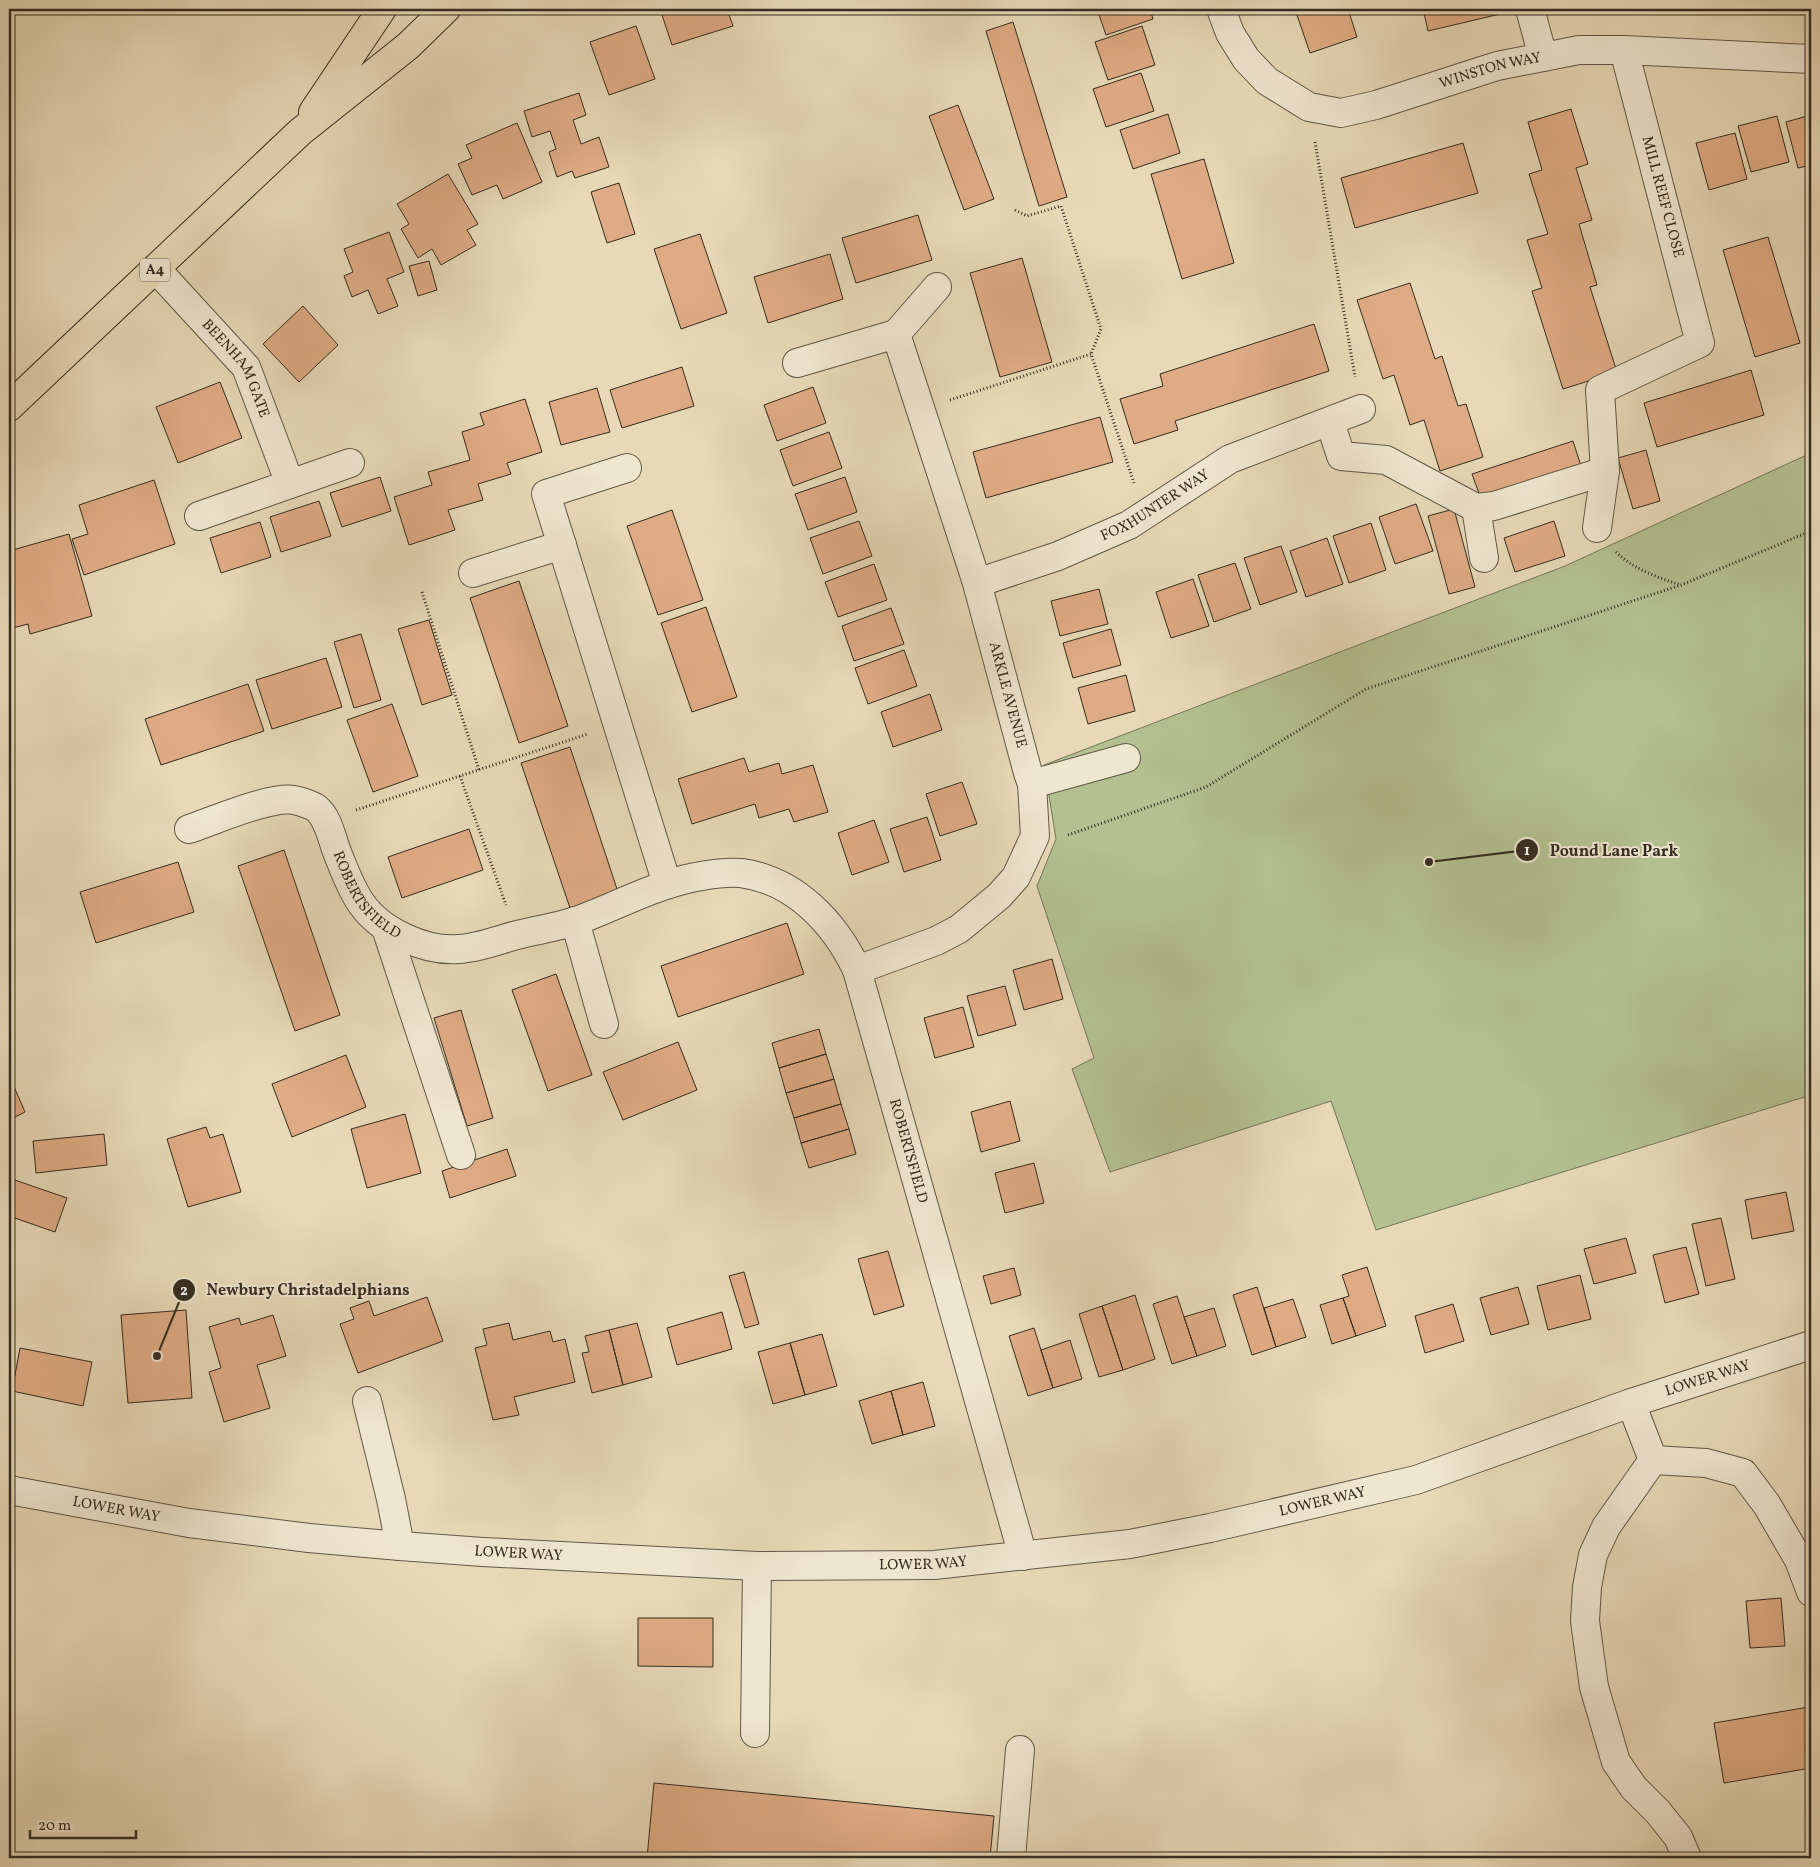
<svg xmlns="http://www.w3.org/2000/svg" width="1820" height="1867" font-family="Vollkorn,serif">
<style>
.green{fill:#b3c090;stroke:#747658}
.building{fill:#dfab84;stroke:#342c21}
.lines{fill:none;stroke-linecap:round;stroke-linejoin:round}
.minor-casing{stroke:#615746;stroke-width:30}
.major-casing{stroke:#342c21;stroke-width:30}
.path{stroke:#342c21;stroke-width:3;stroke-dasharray:1 2.5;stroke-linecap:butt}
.minor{stroke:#efe6d0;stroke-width:28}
.major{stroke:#e7d9b7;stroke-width:28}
.labels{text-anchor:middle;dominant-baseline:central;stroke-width:4;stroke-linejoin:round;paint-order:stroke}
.shield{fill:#efe6d0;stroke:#6c6456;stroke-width:1}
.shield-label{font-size:14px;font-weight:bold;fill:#342c21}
.street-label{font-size:15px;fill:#342c21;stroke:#efe6d0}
.leader{fill:none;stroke:#342c21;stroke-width:2}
.callout-dot{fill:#342c21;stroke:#efe6d0;stroke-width:2}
.mark-label{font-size:15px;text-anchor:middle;font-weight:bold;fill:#fff}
.callout-label{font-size:16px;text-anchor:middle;font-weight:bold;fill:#342c21;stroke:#efe6d0;stroke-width:4;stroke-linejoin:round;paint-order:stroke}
</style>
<rect width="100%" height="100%" fill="#e7d9b7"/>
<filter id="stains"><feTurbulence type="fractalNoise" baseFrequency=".004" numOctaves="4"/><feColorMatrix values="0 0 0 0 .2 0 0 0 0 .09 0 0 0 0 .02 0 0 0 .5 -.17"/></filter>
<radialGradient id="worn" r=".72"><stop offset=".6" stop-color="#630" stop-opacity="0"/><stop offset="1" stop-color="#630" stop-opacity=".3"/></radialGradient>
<path class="green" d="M1811,453V1095L1376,1230L1331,1101L1110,1172L1072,1069L1094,1058L1037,886L1056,839L1044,765L1565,566Z"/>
<path class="building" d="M660,9H727L733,26L672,45Z
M1097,9H1150L1153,19L1106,35Z
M1314,9H1348L1357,37L1310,53L1297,15Z
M1423,9H1517V10L1428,31Z
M1013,22L1067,197L1039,206L986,31Z
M636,26L655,79L609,95L590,42Z
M1142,26L1155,65L1108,80L1095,42Z
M1141,73L1154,111L1106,127L1093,89Z
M579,93L586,115L573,120L581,144L599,137L609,167L575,178L572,171L557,177L549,152L556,149L550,131L532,137L524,111Z
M958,105L994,199L964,210L929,116Z
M1571,109L1588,164L1576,168L1592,220L1579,224L1597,285L1590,287L1617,372L1563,389L1532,291L1542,288L1527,240L1548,234L1529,174L1542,170L1528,122Z
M1168,114L1180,153L1133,169L1120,130Z
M1811,115V165L1798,168L1786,122Z
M1777,116L1789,162L1751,172L1738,126Z
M517,123L542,182L503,199L497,185L472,195L458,164L472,158L466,145Z
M1735,133L1747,179L1709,190L1696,143Z
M1463,143L1478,193L1355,228L1341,178Z
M1204,159L1234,263L1182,279L1151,174Z
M448,174L478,224L467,230L476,245L441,265L432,249L418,258L401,229L409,224L397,204Z
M619,183L635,234L607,243L591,192Z
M918,215L932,260L856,283L842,238Z
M389,232L404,272L387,279L398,306L378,314L368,290L352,297L344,276L353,272L344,249Z
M700,234L727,313L681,329L654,249Z
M1768,237L1800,343L1755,357L1723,250Z
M830,254L843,299L768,323L754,277Z
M1022,258L1052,362L1000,377L970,273Z
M429,261L437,290L418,296L409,266Z
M1410,283L1435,359L1442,356L1458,406L1466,404L1483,457L1440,471L1424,420L1410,425L1394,375L1383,379L1357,300Z
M303,306L338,345L299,382L263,344Z
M1314,324L1329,371L1175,421L1178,430L1134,444L1120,399L1163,386L1160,374Z
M682,367L694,406L622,428L610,390Z
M1751,370L1764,415L1657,447L1644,403Z
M220,382L242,438L178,463L156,407Z
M813,387L826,423L777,441L764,405Z
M597,388L610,432L561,445L549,402Z
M525,399L542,452L507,463L511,474L478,484L483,500L448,510L455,530L409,545L394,497L432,485L428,472L470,460L462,432L484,425L480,413Z
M1100,417L1113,462L986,498L973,452Z
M829,432L842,468L793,486L780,450Z
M1573,441L1581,466L1481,499L1472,474Z
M1646,450L1660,501L1633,509L1618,458Z
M380,477L391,511L342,527L330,493Z
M845,477L857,512L808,530L795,494Z
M154,480L175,544L84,575L72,539L88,534L79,505Z
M319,501L331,536L281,552L270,517Z
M1416,504L1433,551L1395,564L1379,517Z
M1454,509L1475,587L1449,594L1428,516Z
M672,510L703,600L658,615L627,526Z
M859,521L872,556L823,574L810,538Z
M1554,521L1565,556L1515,572L1504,538Z
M260,522L271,557L221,573L210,538Z
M1371,523L1386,570L1349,583L1333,536Z
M69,534L92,616L30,634L28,624L9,629V551Z
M1327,538L1343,584L1306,597L1290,551Z
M1281,546L1297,592L1260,605L1244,558Z
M1235,563L1251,609L1214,622L1198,575Z
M874,564L887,600L838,617L825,582Z
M1193,579L1209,626L1171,638L1156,592Z
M519,581L568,726L519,743L470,598Z
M1099,589L1108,624L1060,636L1051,601Z
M706,607L737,697L692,712L661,623Z
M891,608L904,644L854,661L842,626Z
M429,620L452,695L422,705L398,629Z
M1111,629L1121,665L1073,678L1063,643Z
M361,634L381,700L354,708L334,642Z
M904,650L917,686L868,704L855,668Z
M326,658L342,707L272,729L256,680Z
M1126,675L1135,711L1088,724L1078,688Z
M248,684L264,731L161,765L145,719Z
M930,694L942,730L893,747L881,712Z
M392,704L418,776L373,792L347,720Z
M570,747L618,892L570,908L521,763Z
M744,758L749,772L779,763L782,774L813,765L828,812L794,822L789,809L759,818L755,804L692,824L678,779Z
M962,782L977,824L940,836L926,794Z
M927,817L941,860L904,872L890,829Z
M874,820L889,862L852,875L838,833Z
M469,829L483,870L402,898L388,857Z
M284,850L340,1015L295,1031L238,866Z
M178,862L194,912L96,943L80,892Z
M787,923L804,974L678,1017L661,966Z
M1052,959L1063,999L1024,1010L1013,970Z
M556,974L592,1075L548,1091L512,990Z
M1005,986L1016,1025L978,1036L967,996Z
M963,1007L974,1047L935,1058L924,1018Z
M461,1010L493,1118L467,1126L434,1018Z
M819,1029L826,1054L779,1068L772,1043Z
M678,1042L697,1090L623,1120L603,1072Z
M826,1054L834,1079L786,1093L779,1068Z
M346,1055L366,1107L292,1137L272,1084Z
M9,1075L25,1112L9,1120Z
M834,1079L841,1104L794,1118L786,1093Z
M1010,1101L1020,1141L981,1152L971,1112Z
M841,1104L849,1129L801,1143L794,1118Z
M405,1114L421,1173L367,1188L351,1129Z
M206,1127L210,1138L223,1134L241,1192L188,1207L167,1139Z
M849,1129L856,1154L809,1168L801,1143Z
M104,1134L107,1165L36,1173L33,1141Z
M507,1149L516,1176L450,1198L442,1171Z
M1034,1163L1044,1203L1005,1213L995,1173Z
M9,1178L67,1198L55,1232L9,1216Z
M1786,1192L1794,1231L1752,1239L1745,1200Z
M1721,1218L1735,1279L1706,1286L1692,1224Z
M1626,1238L1636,1273L1594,1284L1584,1249Z
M1686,1247L1699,1294L1665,1303L1653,1255Z
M888,1251L904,1306L874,1315L858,1259Z
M1367,1267L1386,1326L1356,1336L1343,1298L1349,1296L1342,1275Z
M1014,1268L1021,1295L991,1304L983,1276Z
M744,1272L759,1324L745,1328L729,1276Z
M1580,1275L1591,1319L1548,1330L1537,1286Z
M1257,1287L1276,1347L1252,1355L1233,1295Z
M1518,1287L1529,1324L1491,1335L1480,1298Z
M1135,1295L1155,1359L1123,1370L1102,1306Z
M1177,1296L1197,1356L1172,1364L1153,1304Z
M427,1297L443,1341L358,1373L340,1324L354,1319L350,1308L369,1301L374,1316Z
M1343,1298L1356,1336L1332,1344L1320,1305Z
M1293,1299L1306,1337L1276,1347L1264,1308Z
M1453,1304L1464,1341L1425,1353L1415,1316Z
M1102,1306L1123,1370L1099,1377L1079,1314Z
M1214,1308L1226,1346L1197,1356L1184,1317Z
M186,1310L192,1398L128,1403L121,1315Z
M722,1312L732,1349L677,1365L667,1328Z
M273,1315L286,1356L257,1365L270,1408L224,1422L209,1372L221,1368L209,1327L239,1318L241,1325Z
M509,1323L513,1340L550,1331L553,1342L565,1339L575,1382L514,1397L519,1415L493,1420L475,1348L487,1345L483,1329Z
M637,1323L652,1377L623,1385L609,1330Z
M1034,1328L1053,1388L1028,1396L1009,1336Z
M609,1330L623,1385L592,1393L582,1353L589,1352L585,1336Z
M822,1334L837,1386L805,1395L790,1343Z
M1070,1340L1082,1379L1053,1388L1041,1350Z
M790,1343L805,1395L773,1404L758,1352Z
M20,1348L92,1362L83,1406L12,1391Z
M923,1382L935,1426L903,1435L891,1391Z
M891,1391L903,1435L872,1444L859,1401Z
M1781,1598L1785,1646L1750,1648L1746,1601Z
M638,1618H713V1667L638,1666Z
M1809,1707L1811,1719V1768L1724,1783L1714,1723Z
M654,1783L994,1816L990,1858H647Z"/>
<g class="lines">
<defs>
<g id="minor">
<path id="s1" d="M1221,9L1230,33L1246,59L1267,81L1309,107L1341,113L1376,105L1497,66L1579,50H1624L1811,59"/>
<path d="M1530,9L1543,57"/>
<path id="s2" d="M156,269L246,367L290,484"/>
<path d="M797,363L896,334"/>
<path d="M1330,422L1341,456L1386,460L1476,508L1494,506L1605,471"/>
<path d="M627,468L546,494L667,884"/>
<path d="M1476,508L1484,558"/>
<path d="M199,516L350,463"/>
<path d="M1597,528L1605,471L1600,390L1700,343L1624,50"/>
<path d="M473,573L562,545"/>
<path id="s3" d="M977,583L1058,556L1129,525L1230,459L1361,409"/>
<path d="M1032,784L1126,758"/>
<path id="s4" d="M189,829C213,821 270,796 294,800C299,801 312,805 316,808C328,817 332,839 337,852C344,869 350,887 361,903C380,931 425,952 459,949C479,948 498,940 517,935C537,930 557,927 576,921C607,910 635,895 666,885C686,878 720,871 741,873C795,880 835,923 857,970L1023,1556"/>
<path d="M575,921L604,1024"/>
<path d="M386,928L461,1155"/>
<path d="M857,970L936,941L959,929L999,896L1016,877L1035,836L1032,784L1028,773L977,583L896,334L937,287"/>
<path d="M367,1401L391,1499L400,1546"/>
<path d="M1631,1403L1653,1460"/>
<path d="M1653,1460L1606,1527L1593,1555L1587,1587L1585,1621L1594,1687L1616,1762L1634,1788L1658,1812L1678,1837L1687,1858"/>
<path d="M1653,1460L1706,1463L1743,1473L1767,1505L1799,1560L1811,1592"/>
<path id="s5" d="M9,1490L189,1523L309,1538L400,1546L483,1552L757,1566L934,1565L1130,1544L1210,1528L1416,1480L1631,1403L1811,1345"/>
<path d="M755,1733L757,1566"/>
<path d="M1011,1858L1020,1750"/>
</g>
<path id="major" d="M313,112L382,9
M9,407L300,132L408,46L446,9"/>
</defs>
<use href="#minor" class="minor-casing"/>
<use href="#major" class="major-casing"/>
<path class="path" d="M1315,142L1355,377
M1015,210L1027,216L1061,206L1101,329L1091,354
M950,400L1091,354L1134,483
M1616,552C1633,569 1659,578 1681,585
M422,592L479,770
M460,776L506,905
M356,810L588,734
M1068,835L1206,787L1366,689L1681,585L1811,531"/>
<use href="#minor" class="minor"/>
<use href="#major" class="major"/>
</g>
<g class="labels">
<rect class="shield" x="140" y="258.5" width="30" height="23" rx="4"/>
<g class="shield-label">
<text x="155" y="270">A4</text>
</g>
<g class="street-label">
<text stroke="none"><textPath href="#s1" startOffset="324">WINSTON WAY</textPath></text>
<text transform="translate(1662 197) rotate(75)">MILL REEF CLOSE</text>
<text stroke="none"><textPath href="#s2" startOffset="129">BEENHAM GATE</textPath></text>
<text stroke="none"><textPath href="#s3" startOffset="195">FOXHUNTER WAY</textPath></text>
<text transform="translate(1007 695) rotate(75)">ARKLE AVENUE</text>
<text stroke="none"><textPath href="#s4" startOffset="236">ROBERTSFIELD</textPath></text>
<text stroke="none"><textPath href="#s4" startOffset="991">ROBERTSFIELD</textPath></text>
<text stroke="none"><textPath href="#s5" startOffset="1729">LOWER WAY</textPath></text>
<text stroke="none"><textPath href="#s5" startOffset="1324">LOWER WAY</textPath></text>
<text stroke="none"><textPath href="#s5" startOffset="109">LOWER WAY</textPath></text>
<text stroke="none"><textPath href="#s5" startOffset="514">LOWER WAY</textPath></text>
<text stroke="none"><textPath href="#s5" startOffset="919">LOWER WAY</textPath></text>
</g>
</g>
<path class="leader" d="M1429 862L1527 850M157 1356L184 1290"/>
<g class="callout-dot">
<circle cx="1429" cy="862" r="5"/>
<circle cx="157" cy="1356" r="5"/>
<circle cx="1527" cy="850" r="12"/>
<circle cx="184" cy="1290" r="12"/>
</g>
<g class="mark-label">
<text x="1527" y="855">1</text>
<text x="184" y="1295">2</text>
</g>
<g class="callout-label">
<text x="1614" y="856">Pound Lane Park</text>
<text x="308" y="1295">Newbury Christadelphians</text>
</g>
<rect width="1820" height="1867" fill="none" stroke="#e7d9b7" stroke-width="30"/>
<rect x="10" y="10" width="1800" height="1847" fill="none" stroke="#342c21" stroke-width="2.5"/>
<rect x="15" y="15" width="1790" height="1837" fill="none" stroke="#342c21"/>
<path d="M30 1830v8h106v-8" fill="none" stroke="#342c21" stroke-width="2.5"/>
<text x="38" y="1830" font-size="15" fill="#342c21" stroke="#efe6d0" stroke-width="4" paint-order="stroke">20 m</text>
<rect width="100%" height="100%" filter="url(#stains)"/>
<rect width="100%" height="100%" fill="url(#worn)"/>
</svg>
